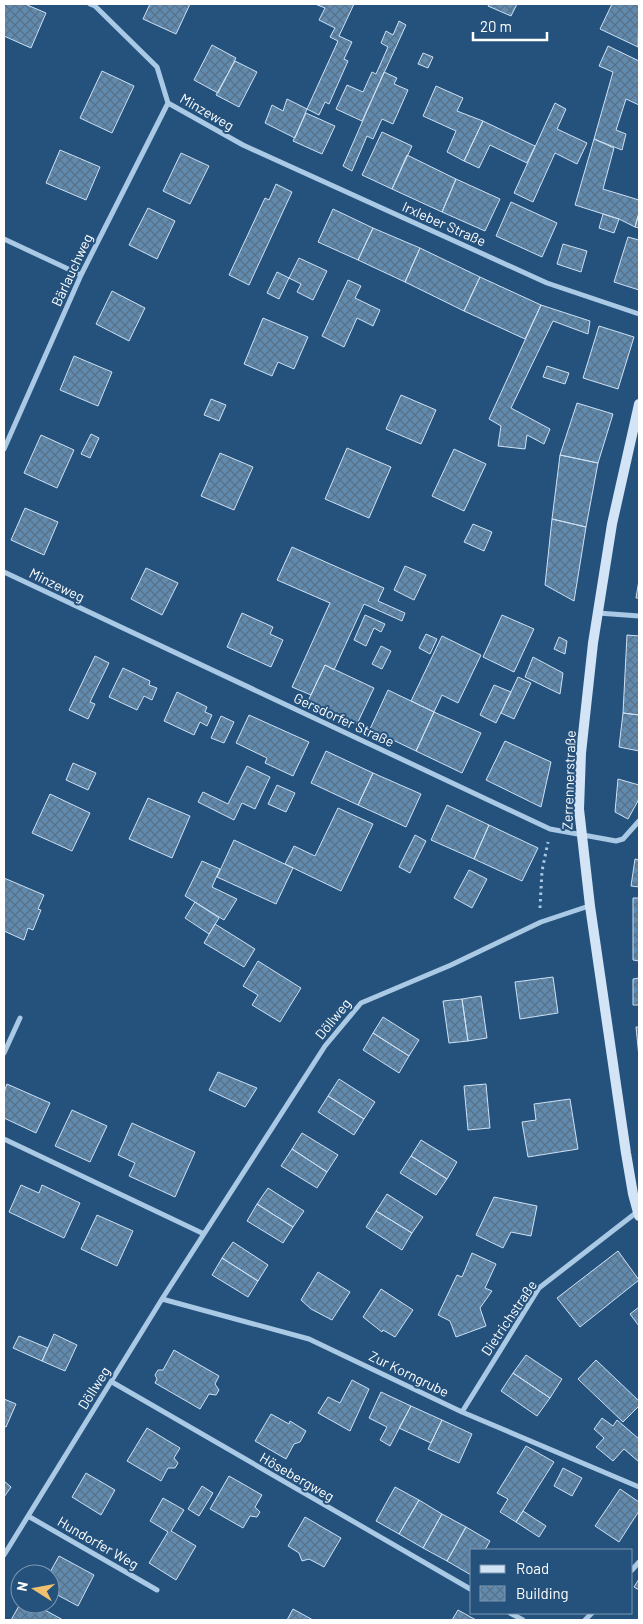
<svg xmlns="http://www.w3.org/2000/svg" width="643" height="1624" font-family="Barlow,sans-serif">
<defs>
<pattern id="building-cross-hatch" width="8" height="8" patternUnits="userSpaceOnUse" patternTransform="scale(1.25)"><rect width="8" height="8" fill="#618aaf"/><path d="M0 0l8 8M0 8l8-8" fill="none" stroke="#597187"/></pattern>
</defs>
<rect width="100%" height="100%" fill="#25527d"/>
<path fill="url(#building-cross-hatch)" stroke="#cce1f4" d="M4 4H25L46 13 31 48 4 36Z
M150 4H190L176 34 143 19Z
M315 4H354L339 36 352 42 344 59 348 61 329 104 325 102 319 115 307 109 338 41 330 37 335 28 319 20 325 8Z
M489 4H517L511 16 488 6Z
M612 4H639L638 47 600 29Z
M399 21 406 25 362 121 336 109 347 85 363 92 372 72 376 74 388 47 381 43 386 31 393 35Z
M212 45 236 58 218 93 194 80Z
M608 46 639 61V105L626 99 616 130 626 134 622 150 594 139 613 72 599 66Z
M423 53 433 57 428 68 418 64Z
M235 61 257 72 239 107 216 95Z
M102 71 134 86 112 133 80 118Z
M384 72 397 78 394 84 408 90 393 124 382 119 373 139 367 136 352 171 343 166Z
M436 86 463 98 457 111 483 121 464 161 447 152 456 131 423 116Z
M287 99 307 109 295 138 265 123 272 105 283 111Z
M555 103 566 109 557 129 587 143 577 164 555 153 533 202 514 193Z
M306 113 335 126 322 154 293 141Z
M483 121 535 146 527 163 490 145 479 168 464 161Z
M382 132 412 146 392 189 362 175Z
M594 139 614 148 603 189 639 200V213L635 227 619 219 575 205Z
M60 150 100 167 86 200 46 183Z
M181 153 209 166 190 204 163 191Z
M407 155 456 179 442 212 392 189Z
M456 179 500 199 485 231 442 212Z
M276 184 292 192 249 285 229 275 265 198 269 200Z
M511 202 557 223 542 257 496 236Z
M148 208 175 221 157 259 129 245Z
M333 209 373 228 358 260 318 242Z
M639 213V228L635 227Z
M603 214 619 219 614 233 599 228Z
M373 228 420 248 405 282 358 260Z
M628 237 639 240V290L614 282Z
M563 244 587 251 581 272 557 264Z
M420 248 480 277 464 311 405 282Z
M299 258 327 271 313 300 297 292 301 284 289 278Z
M277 272 289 278 279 299 267 293Z
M480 277 541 305 525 339 464 311Z
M348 280 361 286 355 298 380 310 373 326 357 318 344 347 322 336Z
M112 291 145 308 129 341 96 324Z
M541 305 590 321 588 334 553 321 511 408 550 429 544 444 527 435 525 449 498 446 501 426 489 419Z
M263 318 308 337 294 369 278 362 272 376 244 364Z
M599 326 634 337 618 389 583 378Z
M74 356 112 372 98 406 60 390Z
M547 366 569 373 565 384 543 377Z
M401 395 436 410 421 444 386 429Z
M211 399 226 405 219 421 204 415Z
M577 403 613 414 598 463 560 455Z
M91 434 99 438 90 458 81 454Z
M41 435 74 450 57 488 24 473Z
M347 448 391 467 369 518 325 499Z
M454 449 486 464 464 511 432 496Z
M220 453 253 467 234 510 201 496Z
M560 455 598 463 586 527 552 519Z
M25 508 58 522 44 555 11 540Z
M552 519 586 527 574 601 545 585Z
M473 524 492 532 484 551 464 542Z
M292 547 384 588 378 601 405 613 402 621 364 604 334 670 325 665 311 695 292 687 330 603 277 580Z
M405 566 426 575 414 600 394 590Z
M146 568 178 583 162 615 131 599Z
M639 580V598H636Z
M242 613 273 627 270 634 283 640 271 667 227 647Z
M365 615 385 624 381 632 374 628 366 646 354 640Z
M502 615 534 629 514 672 483 657Z
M426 634 437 639 430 654 419 648Z
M627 635 639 636V715L623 713Z
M442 636 481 655 458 703 442 695 434 712 411 701Z
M559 637 567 641 565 654 554 649Z
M381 646 391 651 382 669 372 664Z
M95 656 109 663 90 702 95 704 88 719 69 710Z
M533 657 563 673 560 694 525 677Z
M325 665 374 688 357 724 308 701Z
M123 668 150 681 149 685 157 688 152 700 144 696 137 710 109 697Z
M518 677 531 683 514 719 501 713Z
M494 685 511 692 496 723 480 715Z
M388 690 434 712 416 751 370 729Z
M177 692 207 707 205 712 212 715 207 726 200 722 194 735 164 721Z
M434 712 481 733 462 773 416 751Z
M623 713 639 715V751L619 747Z
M249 715 309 742 293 776 265 763 267 758 236 743Z
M221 716 234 722 224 743 211 738Z
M505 741 551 762 541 807 486 780Z
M326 751 373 773 358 805 311 783Z
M73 763 96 773 88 790 66 780Z
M247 766 270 777 255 809 242 803 234 820 198 802 203 792 228 804Z
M373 773 421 794 406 827 358 805Z
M618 779 639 785V799L628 819 615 812Z
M277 785 295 793 286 812 268 804Z
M50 794 90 813 72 851 32 833Z
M148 798 190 816 172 858 129 839Z
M447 805 489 825 474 859 431 840Z
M338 808 373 824 341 891 285 864 294 846 315 856Z
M489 825 538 848 522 881 474 859Z
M415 835 426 841 410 873 399 867Z
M234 840 293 868 276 904 217 877Z
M635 859 639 860V887L631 886Z
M202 861 220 869 212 887 237 899 224 920 185 896Z
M469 870 487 879 472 908 454 898Z
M4 878 44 895 38 909 41 910 33 930 28 928 24 940 4 931Z
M633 898H639V961L633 960Z
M195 902 219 918 209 934 185 918Z
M215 924 255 949 244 967 204 943Z
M258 961 301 988 280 1022 252 1005 258 995 243 986Z
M553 977 558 1013 520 1019 515 982Z
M639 978V1005H633V979Z
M481 996 487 1038 468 1041 462 999Z
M462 999 468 1041 449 1043 443 1001Z
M383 1017 419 1040 409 1056 373 1033Z
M636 1027H639V1057Z
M373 1033 409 1056 399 1073 363 1050Z
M218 1072 257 1088 245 1107 209 1090Z
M339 1079 375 1102 364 1119 328 1096Z
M7 1084 50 1103 36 1133 4 1118V1092Z
M486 1084 490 1128 468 1130 464 1086Z
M328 1096 364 1119 354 1135 318 1112Z
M570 1099 578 1149 528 1157 522 1122 536 1120 534 1104Z
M72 1110 107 1126 90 1162 55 1146Z
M132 1123 195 1152 175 1197 129 1176 135 1163 118 1155Z
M302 1133 338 1155 327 1172 292 1149Z
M421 1140 457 1162 447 1179 411 1156Z
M292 1149 327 1172 317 1188 281 1166Z
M411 1156 447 1179 436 1195 400 1173Z
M21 1185 39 1193 42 1185 80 1203 64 1238 9 1212Z
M268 1188 304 1211 293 1227 257 1204Z
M387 1194 423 1217 412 1233 376 1211Z
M494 1197 537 1206 531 1236 511 1232 503 1248 476 1235Z
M257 1204 293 1227 283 1243 247 1221Z
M376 1211 412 1233 402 1250 366 1227Z
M97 1215 133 1231 117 1266 81 1249Z
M233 1242 268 1265 258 1281 222 1258Z
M618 1251 639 1280 580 1327 557 1298Z
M472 1253 496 1264 485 1288 492 1291 480 1308 486 1326 456 1337 450 1321 438 1315 457 1275 462 1277Z
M222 1258 258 1281 248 1297 212 1275Z
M318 1272 350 1292 332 1320 311 1309 301 1300Z
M381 1289 413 1310 395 1337 383 1330 382 1332 363 1317Z
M639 1307V1326L630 1314Z
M54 1334 77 1345 65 1371 42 1361Z
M19 1336 48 1348 42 1361 13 1348Z
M174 1350 219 1376 215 1384 219 1390 216 1395 209 1394 200 1409 155 1383 157 1379 155 1375 158 1370H163Z
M526 1355 562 1379 550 1398 513 1373Z
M596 1360 639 1401V1406L623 1422 578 1379Z
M513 1373 550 1398 537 1416 501 1391Z
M352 1380 369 1389 350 1431 318 1413 328 1397 340 1403Z
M381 1392 411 1406 390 1446 380 1440 387 1427 369 1418Z
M4 1399 16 1404 6 1427 4 1426Z
M411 1406 442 1420 431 1443 399 1428Z
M271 1414 289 1424 290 1421 306 1431 300 1442 294 1444 286 1459 255 1441Z
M602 1418 613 1426 617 1420 639 1439V1462L624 1449 613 1461 596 1447 604 1438 594 1429Z
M442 1420 472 1434 459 1463 428 1449Z
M147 1428 180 1448 174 1458 178 1463 175 1468H168L161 1481 127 1461Z
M526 1446 554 1462 516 1522 500 1512 508 1499 497 1493Z
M563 1468 582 1478 572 1496 554 1486Z
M86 1473 115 1490 101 1515 72 1497Z
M229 1476 262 1495 255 1507 260 1512 257 1517 250 1516 243 1528 210 1509Z
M4 1481 11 1487 4 1497Z
M202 1486 213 1493 199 1516 188 1509Z
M395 1487 419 1500 399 1534 376 1521Z
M620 1489 639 1502V1511L619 1542 595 1526Z
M163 1498 184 1510 171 1531 196 1546 176 1580 149 1563 168 1532 150 1521Z
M419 1500 442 1514 423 1548 399 1534Z
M523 1511 546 1526 539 1537 516 1522Z
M442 1514 466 1527 447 1561 423 1548Z
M305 1517 341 1538 324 1567 309 1559 302 1561 299 1553 288 1546Z
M466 1527 490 1541 485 1550H472L471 1575 447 1561Z
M59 1556 94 1575 78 1606 50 1591 49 1574Z
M639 1579V1590L634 1587Z
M20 1604H34L63 1620H11Z
M293 1609 313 1620H287Z
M458 1610 476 1620H452Z"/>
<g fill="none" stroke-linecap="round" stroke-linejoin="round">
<path stroke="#a9c9e5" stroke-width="3" stroke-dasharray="2.5 4" stroke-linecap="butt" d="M540 908 542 871 548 842"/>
<path stroke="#a9c9e5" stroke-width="5" d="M90 4 95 6 157 67 168 103 243 145 547 283 639 314
M4 239 81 275
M4 449 81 275 168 103
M4 572 550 829 616 841 623 839 639 821
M598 613 639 616
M4 1053 20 1018
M4 1139 204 1234
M162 1299 309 1339 462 1412 639 1487
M112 1382 472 1590
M462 1412 539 1288 637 1212
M28 1516 157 1590
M4 1555 162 1299 325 1046 361 1003 451 965 541 922 589 906
M632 1570 639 1562
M510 1613 523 1620
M585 1620 592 1613"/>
<path stroke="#d2e4f5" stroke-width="10" d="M639 404 612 524 593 643 581 753 579 809 590 906 626 1153 633 1194 639 1216"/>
</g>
<g text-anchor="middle" stroke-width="4" stroke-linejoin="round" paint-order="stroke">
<g font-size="14" fill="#fff" stroke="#25527d">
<text transform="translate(207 112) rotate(30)" y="5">Minzeweg</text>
<text transform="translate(444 224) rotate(24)" y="5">Irxleber Straße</text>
<text transform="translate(72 270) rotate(-65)" y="5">Bärlauchweg</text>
<text transform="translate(57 585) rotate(26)" y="5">Minzeweg</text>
<text transform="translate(344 720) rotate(25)" y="5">Gersdorfer Straße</text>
<text transform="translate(569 780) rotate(-88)" y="5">Zerrennerstraße</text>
<text transform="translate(333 1019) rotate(-51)" y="5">Döllweg</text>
<text transform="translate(509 1318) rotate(-56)" y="5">Dietrichstraße</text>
<text transform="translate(409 1374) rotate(26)" y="5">Zur Korngrube</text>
<text transform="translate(94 1388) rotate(-58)" y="5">Döllweg</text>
<text transform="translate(297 1477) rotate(30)" y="5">Hösebergweg</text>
<text transform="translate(98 1543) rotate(30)" y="5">Hundorfer Weg</text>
</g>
</g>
<rect width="643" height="1624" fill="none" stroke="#ffffff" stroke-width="10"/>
<rect x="470" y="1549" width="162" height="65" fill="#25527d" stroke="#7c97b1"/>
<rect x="480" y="1565" width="25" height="8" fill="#d2e4f5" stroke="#7c97b1"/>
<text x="516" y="1574" font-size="15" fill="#ffffff">Road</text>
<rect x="480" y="1586" width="25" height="15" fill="url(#building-cross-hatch)" stroke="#7c97b1"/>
<text x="516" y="1599" font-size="15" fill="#ffffff">Building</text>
<g transform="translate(35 1589) rotate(281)"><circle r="24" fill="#25527d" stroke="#7c97b1"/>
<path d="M0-4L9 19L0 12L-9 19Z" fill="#efc06d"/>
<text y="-8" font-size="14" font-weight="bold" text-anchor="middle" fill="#ffffff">N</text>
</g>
<path d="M473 32v8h74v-8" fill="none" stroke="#ffffff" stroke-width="2.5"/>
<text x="480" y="32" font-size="15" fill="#ffffff" stroke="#25527d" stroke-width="4" paint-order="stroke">20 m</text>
</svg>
